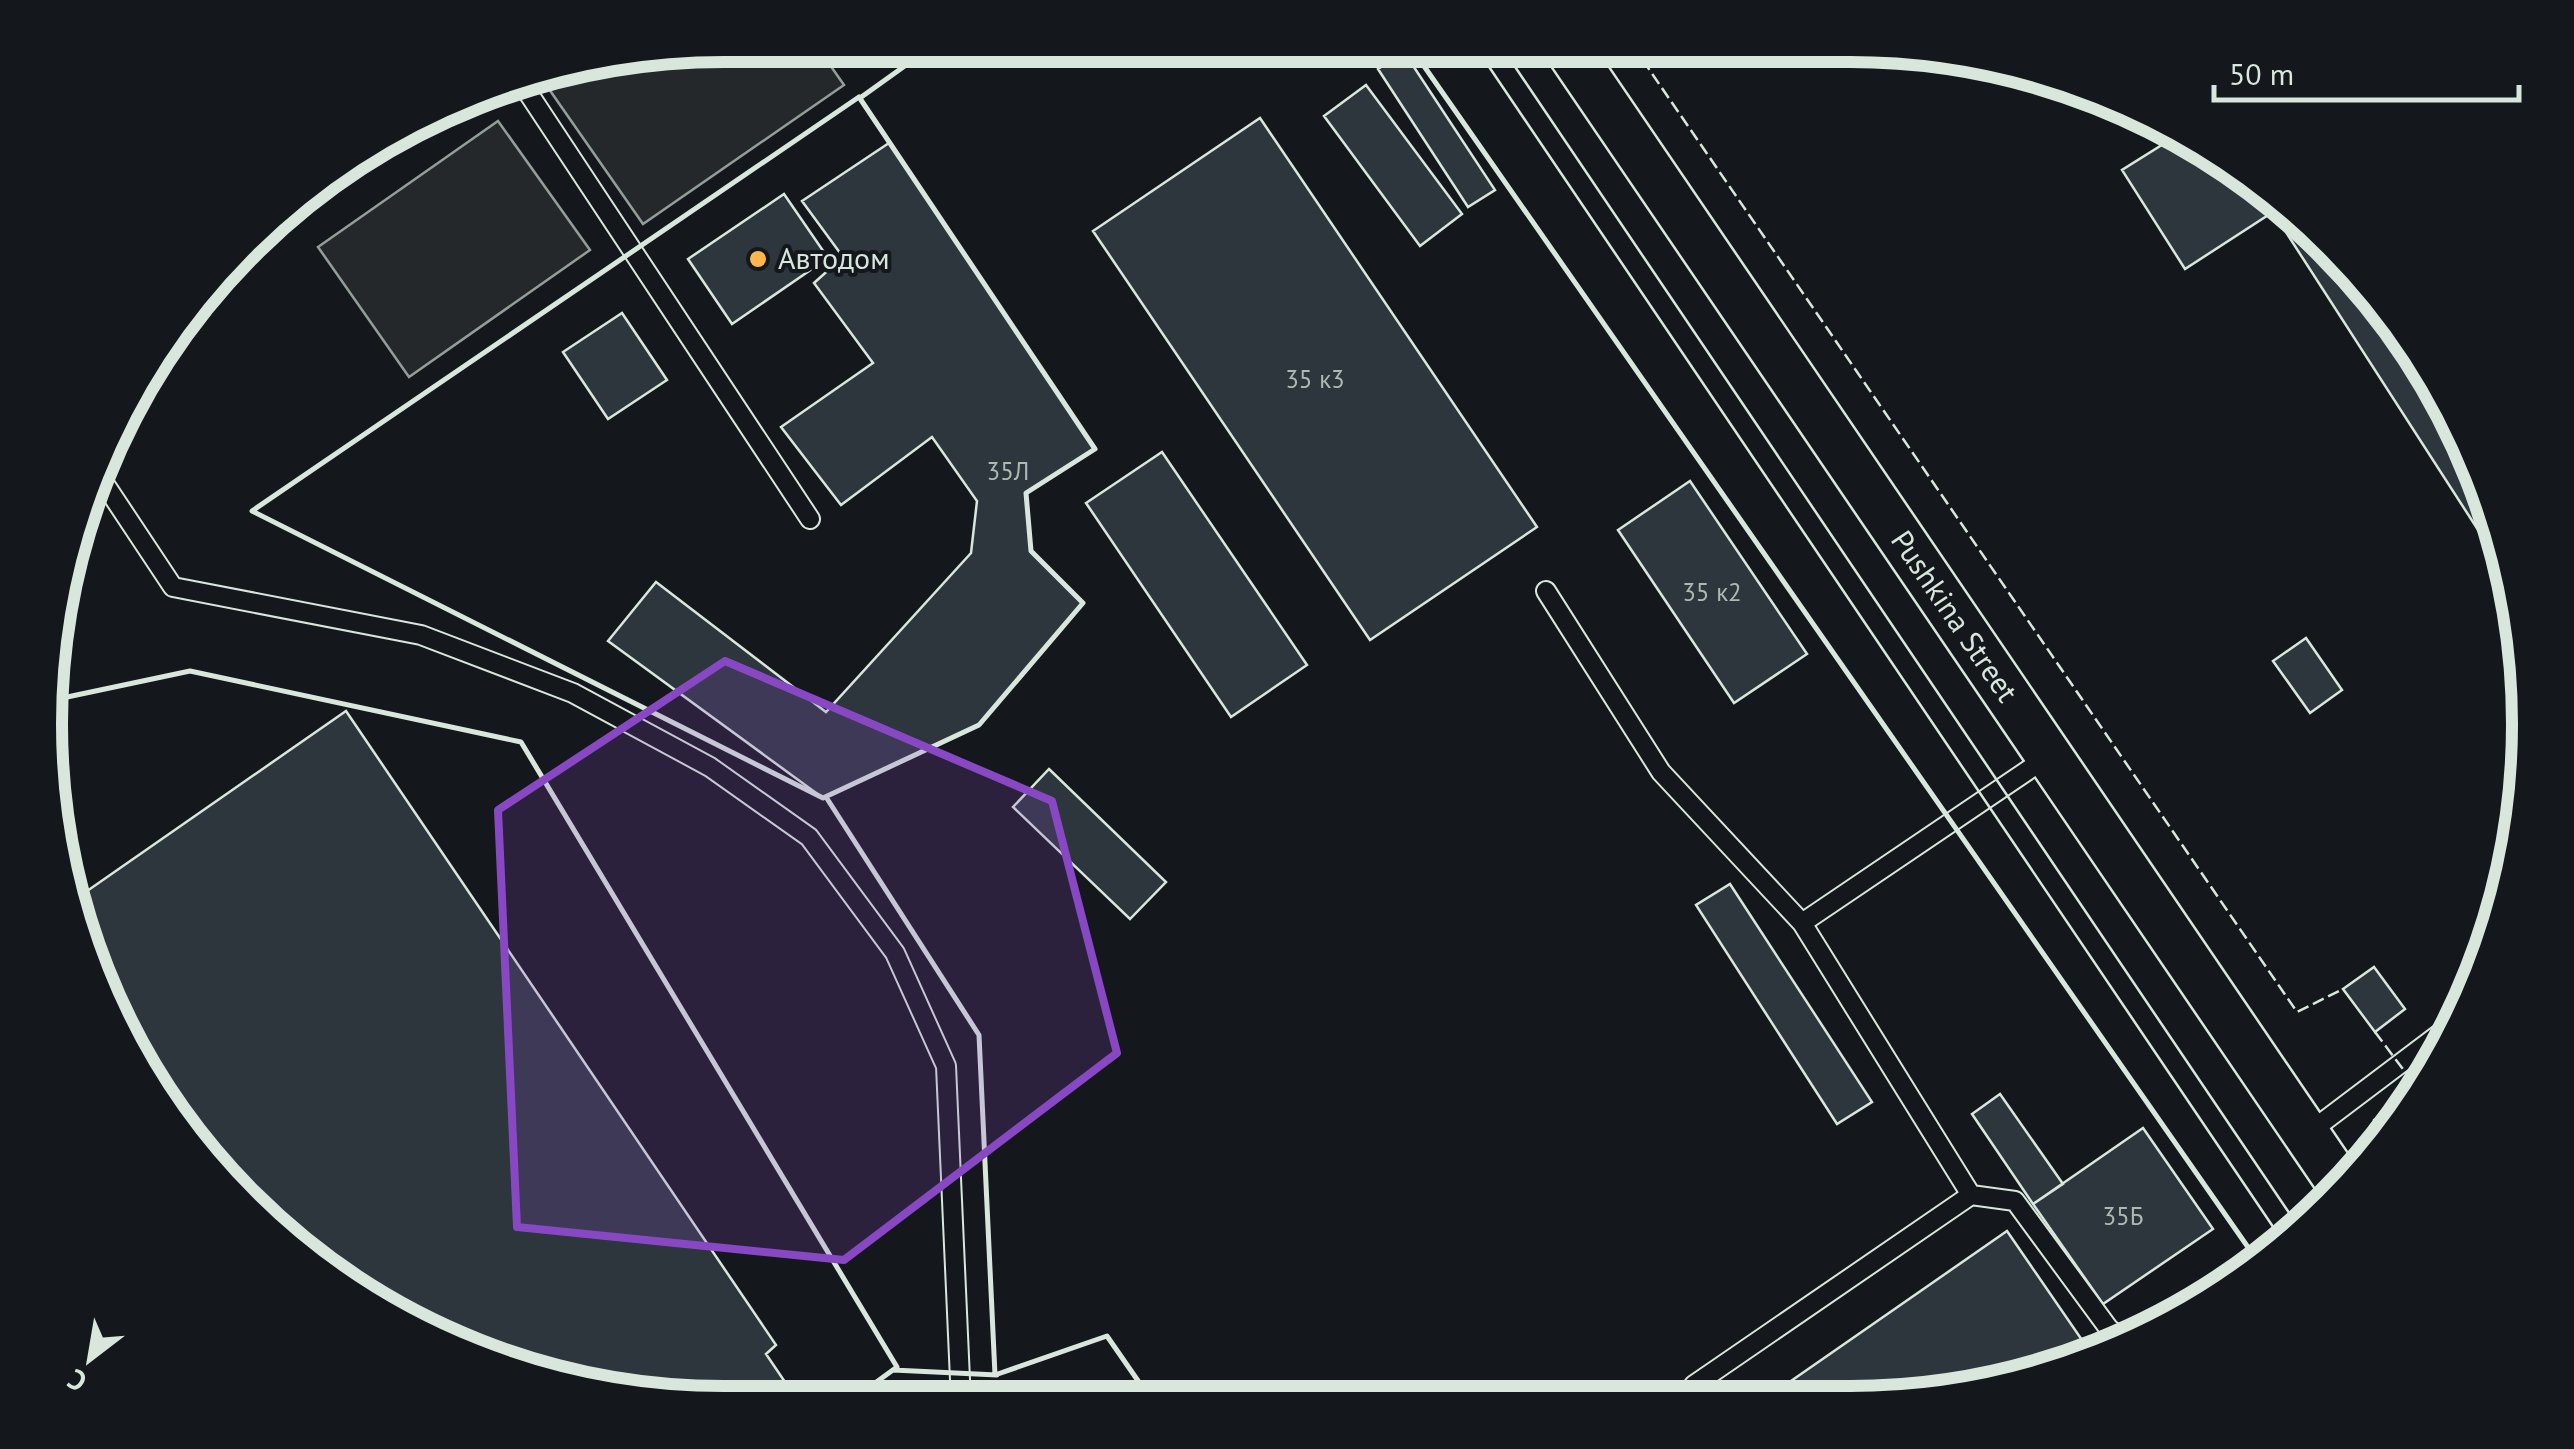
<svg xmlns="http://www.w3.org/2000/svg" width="2574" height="1449" font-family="'PT Sans',sans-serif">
<rect width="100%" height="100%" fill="#14181c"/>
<path fill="#24282b" stroke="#939e99" stroke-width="2.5" d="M724 45H816L844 85 643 224 542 79 550 74Z
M498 121 590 250 409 377 318 247Z"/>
<path fill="#2c363c" stroke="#d8e6dc" stroke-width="2.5" d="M1404 52 1495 190 1468 207 1378 69Z
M1366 85 1462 214 1420 246 1324 116Z
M1260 118 1537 527 1370 640 1093 231Z
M2181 133 2298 214 2389 311 2459 424 2506 549 2511 581 2273 212 2185 269 2122 170Z
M889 143 1095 449 1026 493 1031 551 1083 603 979 725 823 798 608 641 656 582 826 712 971 553 977 501 932 437 841 505 781 427 873 363 814 283 843 257 802 201Z
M784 194 828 258 732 324 688 259Z
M622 313 667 380 608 419 563 352Z
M1162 452 1307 665 1231 717 1086 503Z
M1690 481 1807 654 1734 703 1618 530Z
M2306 638 2342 690 2310 713 2273 661Z
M346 711 776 1345 766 1354 787 1385 761 1402 681 1403 548 1381 384 1313 213 1172 97 984 77 898Z
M1049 769 1166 882 1130 919 1013 807Z
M1730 884 1872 1102 1837 1124 1696 905Z
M2374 967 2405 1009 2375 1032 2343 989Z
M2000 1094 2063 1184 2033 1204 1972 1114Z
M2143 1128 2213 1229 2103 1304 2033 1204Z
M2007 1231 2093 1356 2068 1368 1938 1398 1765 1399Z"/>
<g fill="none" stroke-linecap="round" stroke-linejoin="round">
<defs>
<path id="service" d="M519 79 810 519
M100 477 173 587 421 635 573 693 710 767 809 837 895 953 946 1066 961 1402
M1546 591 1661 772 1802 923 1971 1195 1694 1385
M1802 923 2049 756
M2307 1134 2458 1020
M1971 1195 2015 1201 2109 1329 2125 1340"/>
<g id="tertiary">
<path id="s1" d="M1566 46 2343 1188"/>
</g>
</defs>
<use href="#service" stroke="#d8e6dc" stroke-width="22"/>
<use href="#tertiary" stroke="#d8e6dc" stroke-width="50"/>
<use href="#service" stroke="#14181c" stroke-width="18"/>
<use href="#tertiary" stroke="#14181c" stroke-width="45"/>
<path stroke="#d8e6dc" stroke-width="2.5" d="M1475 46 2284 1243
M1501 46 2300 1229"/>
<path stroke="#d8e6dc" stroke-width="2.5" stroke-dasharray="12 5" stroke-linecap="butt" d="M1633 46 2297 1012 2343 989
M2375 1032 2415 1085 2374 1120 2384 1135"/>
<path stroke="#d8e6dc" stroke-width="5" d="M1410 46 2259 1263
M859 97 1095 449 1026 493 1031 551 1083 603 979 725 823 798 252 511Z
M860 98 934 45
M53 700 190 671 521 742 897 1367 849 1402
M826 797 979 1035 995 1375 1107 1336 1152 1401
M893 1370 997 1375"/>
</g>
<path fill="#8948c3" fill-opacity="0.2" stroke="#8948c3" stroke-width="8" stroke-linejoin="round" d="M725 661 1052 801 1117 1053 844 1260 517 1227 498 810Z"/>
<circle fill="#ffb74d" stroke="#14181c" stroke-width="4" cx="758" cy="259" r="10"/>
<g text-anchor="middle" stroke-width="8" stroke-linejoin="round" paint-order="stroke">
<g font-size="25" fill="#adbab4">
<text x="1315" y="388">35 к3</text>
<text x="1008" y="480">35Л</text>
<text x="1712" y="601">35 к2</text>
<text x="2123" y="1225">35Б</text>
</g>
<g font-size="30" fill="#d8e6dc" stroke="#14181c" text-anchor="start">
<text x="778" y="269">Автодом</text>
</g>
<g font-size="30" fill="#d8e6dc" stroke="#14181c">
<text dy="10" stroke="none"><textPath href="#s1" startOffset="690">Pushkina Street</textPath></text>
</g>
</g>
<path d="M0 0H2574V1449H0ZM724 62H1850A662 662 0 0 1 2512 724V724A662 662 0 0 1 1850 1386H724A662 662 0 0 1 62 724V724A662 662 0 0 1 724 62Z" fill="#14181c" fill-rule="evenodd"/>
<path fill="none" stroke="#d8e6dc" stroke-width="12" d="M724 62H1850A662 662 0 0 1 2512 724V724A662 662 0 0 1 1850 1386H724A662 662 0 0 1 62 724V724A662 662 0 0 1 724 62Z"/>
<g transform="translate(90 1359) rotate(211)" stroke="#14181c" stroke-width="8" paint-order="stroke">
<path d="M0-8L18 38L0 25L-18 38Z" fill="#d8e6dc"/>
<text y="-15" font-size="28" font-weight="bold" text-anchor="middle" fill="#d8e6dc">С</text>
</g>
<path d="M2214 85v15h305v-15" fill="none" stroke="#d8e6dc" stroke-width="5"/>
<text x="2229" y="85" font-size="30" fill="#d8e6dc" stroke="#14181c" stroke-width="8" paint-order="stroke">50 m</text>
</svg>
